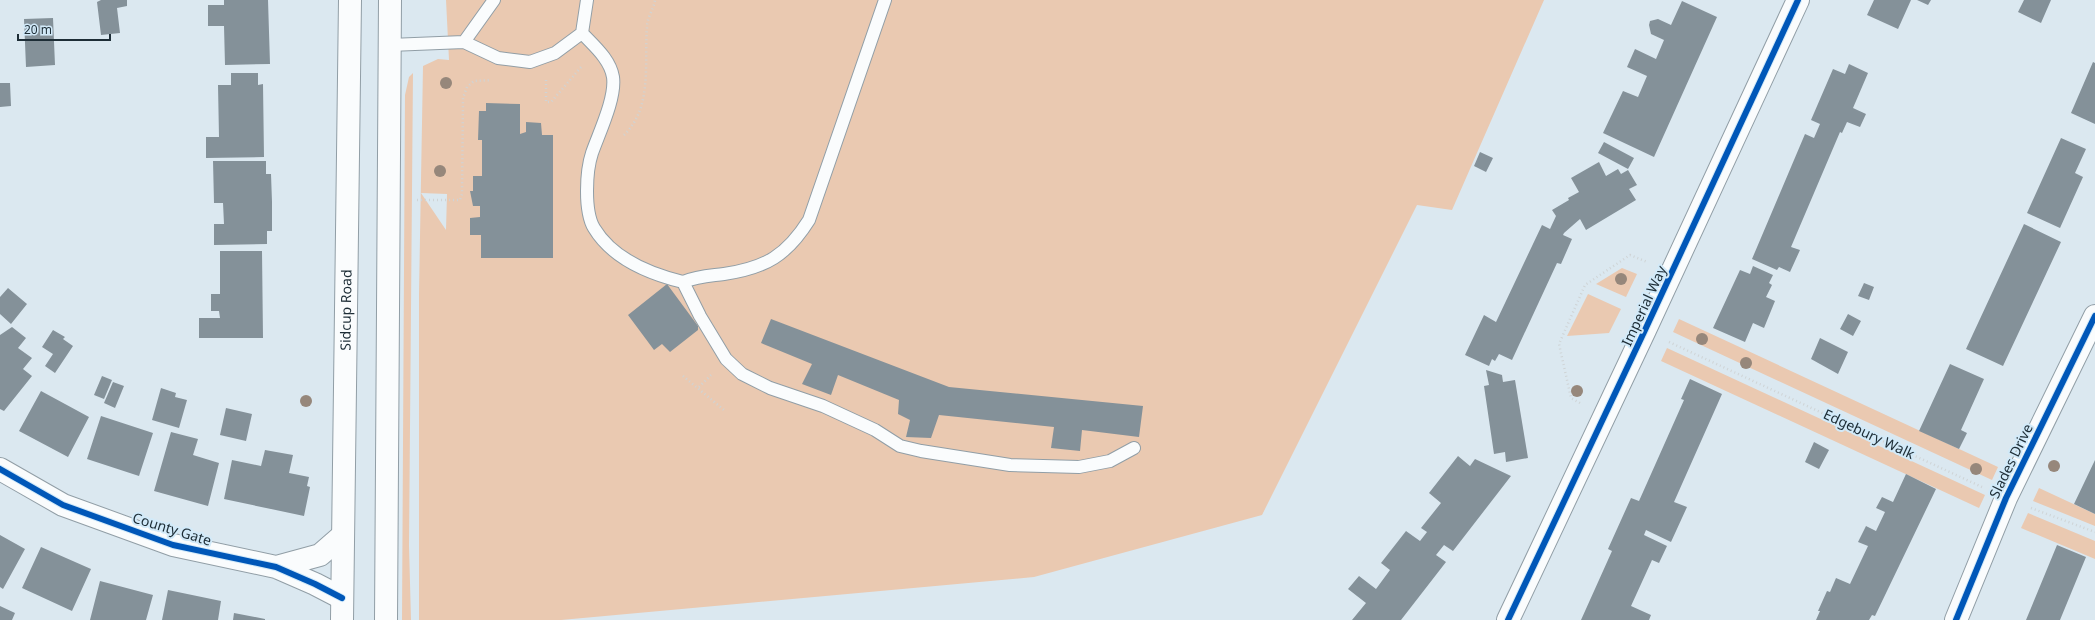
<svg xmlns="http://www.w3.org/2000/svg" width="2095" height="620" font-family="'Noto Sans',sans-serif">
<rect width="100%" height="100%" fill="#dbe8f0"/>
<path fill="#eac9b1" fill-rule="evenodd" d="M446 0H1544L1452 210 1417 205 1262 515 1034 577 561 620H419V294L423 66 438 59 449 60ZM421 193 447 194 446 230Z
M413 73 409 546 411 620H402L405 95 409 77Z
M1622 268 1637 274 1626 297 1596 284Z
M1588 294 1621 309 1609 333 1567 336Z
M1679 319 1998 467 1992 480 1673 332Z
M1667 348 1985 495 1979 508 1661 361Z
M2039 488 2095 514V526L2033 501Z
M2028 513 2095 541V559L2021 528Z"/>
<path fill="#849199" d="M101 0H127V6L117 8 120 33 101 35 97 2Z
M224 0H268L270 64 225 65 224 26H208V5H224Z
M1874 0H1911L1898 29 1867 15Z
M1917 0H1931L1928 5Z
M2024 0H2051L2041 23 2018 12Z
M1682 1 1717 17 1654 157 1603 133 1623 91 1638 97 1647 76 1627 67 1635 49 1656 59 1664 40 1651 34 1649 25 1650 21 1658 19 1671 25Z
M53 18 55 65 26 67 24 19Z
M2093 62 2095 63V124L2071 113Z
M1849 64 1868 73 1853 108 1866 114 1860 127 1847 122 1842 133 1840 132 1791 247 1800 250 1790 272 1779 267 1777 270 1752 259 1805 134 1814 138 1820 124 1811 120 1833 69 1845 74Z
M231 73H258V85L263 84 264 157 206 158V137H219L218 85H231Z
M0 83H10L11 106 0 107Z
M486 103 520 104V134L526 132V122L541 123 542 135H553V258H481V235H470V218L480 217V206H473L470 191H473V176H482V140H478L479 111H486Z
M2061 138 2086 149 2075 173 2083 177 2060 228 2027 213Z
M1604 142 1634 158 1628 169 1598 153Z
M1480 152 1493 158 1486 172 1474 166Z
M213 161H266V174H271L272 202V231H267V244L214 245V224H224L223 203H214Z
M1599 162 1606 176 1618 169 1621 174 1628 170 1637 185 1629 189 1636 200 1586 230 1580 219 1564 233 1563 235 1572 239 1561 264 1557 263 1512 360 1499 354 1495 361 1492 359 1489 366 1465 355 1484 315 1496 322 1542 225 1550 229 1556 216 1552 210 1569 200 1568 198 1579 192 1571 178Z
M2024 224 2061 242 2003 366 1966 349Z
M220 251H262L263 338H199V318H220L219 311H211V294H220Z
M1753 266 1773 275 1769 283 1772 285 1766 297 1775 301 1764 328 1753 323 1745 342 1713 328 1740 270 1750 274Z
M1864 283 1874 287 1869 300 1858 296Z
M667 284 698 326V330L670 352 662 344 654 350 628 315Z
M8 288 27 304 11 324 0 314V297Z
M1848 314 1861 321 1853 336 1840 329Z
M771 319 949 387 1143 406 1139 437 1082 430 1080 451 1051 448 1054 427 939 415 931 438 906 437 910 420 898 414 899 400 838 375 831 395 802 384 812 364 761 343Z
M12 327 26 338 18 348 32 358 23 369 32 376 4 411 0 409V335Z
M53 330 65 337 63 339 73 346 55 373 45 366 53 354 42 347Z
M1820 338 1848 352 1838 374 1811 359Z
M1950 364 1984 379 1961 430 1967 433 1959 449 1919 431Z
M1486 370 1502 375 1503 382 1515 380 1528 458 1506 462 1505 452 1494 454 1484 386 1489 385Z
M102 376 112 380 104 399 94 395Z
M1690 379 1722 394 1674 502 1687 507 1671 542 1646 530 1644 535 1667 546 1659 563 1652 560 1631 606 1651 615 1649 620H1581L1612 551 1608 549 1631 498 1639 501 1684 400 1681 399Z
M113 382 124 386 115 408 104 403Z
M161 388 176 393 175 397 187 400 179 428 152 420Z
M41 391 89 417 68 457 19 431Z
M226 408 252 414 246 441 220 435Z
M101 416 153 433 139 476 87 459Z
M171 432 198 439 193 455 219 463 208 506 154 491Z
M1814 442 1829 450 1819 469 1805 462Z
M265 450 293 455 289 473 309 477 307 486 310 487 304 516 224 499 232 460 261 466Z
M1458 456 1470 466 1475 459 1511 476 1453 551 1444 545 1436 555 1446 562 1401 620H1352L1366 603 1348 589 1359 576 1376 589 1390 570 1381 563 1406 531 1420 541 1427 532 1421 528 1441 503 1429 493Z
M2095 460V514L2074 504Z
M1906 474 1936 489 1875 616 1872 615 1869 620H1816L1820 611H1818L1827 591 1830 592 1836 578 1850 584 1868 546 1858 542 1866 526 1876 531 1885 512 1876 508 1882 497 1893 502Z
M0 535 25 549 3 589 0 587Z
M2057 545 2086 557 2060 620H2026Z
M41 547 91 569 72 611 22 588Z
M100 581 153 595 146 620H90Z
M168 590 221 601 218 620H162Z
M0 606 15 613 12 620H0Z
M234 613 265 619V620H233Z"/>
<g fill="none" stroke-linecap="round" stroke-linejoin="round">
<defs>
<path id="lane" d="M582 33C594 46 610 59 613 77 616 98 599 133 592 153 586 171 584 211 594 228 612 258 650 274 683 282L700 316 726 359 742 374 770 388 823 406 875 430 900 446 921 451 1010 465 1079 467 1110 461 1134 448
M464 42 494 0
M390 45 464 42 498 58 530 62 555 53 582 33 587 0
M683 282C698 276 708 276 724 274 766 268 787 255 809 220L885 0"/>
<path id="street" d="M0 469 63 505 173 545 276 567 315 584 342 598
M276 567 320 555 343 535
M1508 620 1645 330 1798 0
M1956 620 2006 498 2095 316"/>
<g id="highway">
<path id="s1" d="M342 620 350 0"/>
<path d="M386 620 390 0"/>
</g>
</defs>
<use href="#lane" stroke="#919ea6" stroke-width="14"/>
<use href="#street" stroke="#919ea6" stroke-width="24"/>
<use href="#highway" stroke="#919ea6" stroke-width="24"/>
<path stroke="#cfd4d6" stroke-width="2.5" stroke-dasharray="1 3" stroke-linecap="butt" d="M546 80V102H551L582 66
M624 135C653 107 644 63 647 27 647 17 654 9 655 0
M417 200H460L462 194 463 98 467 87 474 81 491 80
M1669 342 1982 487
M683 376 724 410
M699 387 711 375
M1580 403 1571 398 1559 344 1585 285 1630 255 1647 262
M2031 508 2095 532"/>
<use href="#lane" stroke="#fafcfd" stroke-width="12"/>
<use href="#street" stroke="#fafcfd" stroke-width="22"/>
<use href="#highway" stroke="#fafcfd" stroke-width="22"/>
<defs>
<path id="cycleway" d="M0 469 63 505 173 545 276 567 315 584 342 598
M1508 620 1645 330 1798 0
M1956 620 2006 498 2095 316"/>
</defs>
<use href="#cycleway" stroke="#d2eaf9" stroke-width="8"/>
<use href="#cycleway" stroke="#0057b8" stroke-width="6"/>
</g>
<g fill="#96877b">
<circle cx="446" cy="83" r="6"/>
<circle cx="440" cy="171" r="6"/>
<circle cx="1621" cy="279" r="6"/>
<circle cx="1702" cy="339" r="6"/>
<circle cx="1746" cy="363" r="6"/>
<circle cx="1577" cy="391" r="6"/>
<circle cx="306" cy="401" r="6"/>
<circle cx="2054" cy="466" r="6"/>
<circle cx="1976" cy="469" r="6"/>
</g>
<g text-anchor="middle" stroke-width="4" stroke-linejoin="round" paint-order="stroke">
<g font-size="14" fill="#1d2d36" stroke="#d2eaf9">
<text transform="translate(1644 306) rotate(-65)" y="5">Imperial Way</text>
<text dy="5" stroke="none"><textPath href="#s1" startOffset="310">Sidcup Road</textPath></text>
<text transform="translate(1869 434) rotate(25)" y="5">Edgebury Walk</text>
<text transform="translate(2011 461) rotate(-64)" y="5">Slades Drive</text>
<text transform="translate(172 529) rotate(17)" y="5">County Gate</text>
</g>
</g>
<path d="M18 34v6h92v-6" fill="none" stroke="#1d2d36" stroke-width="2"/>
<text x="24" y="34" font-size="12" fill="#1d2d36" stroke="#d2eaf9" stroke-width="3" paint-order="stroke">20 m</text>
</svg>
